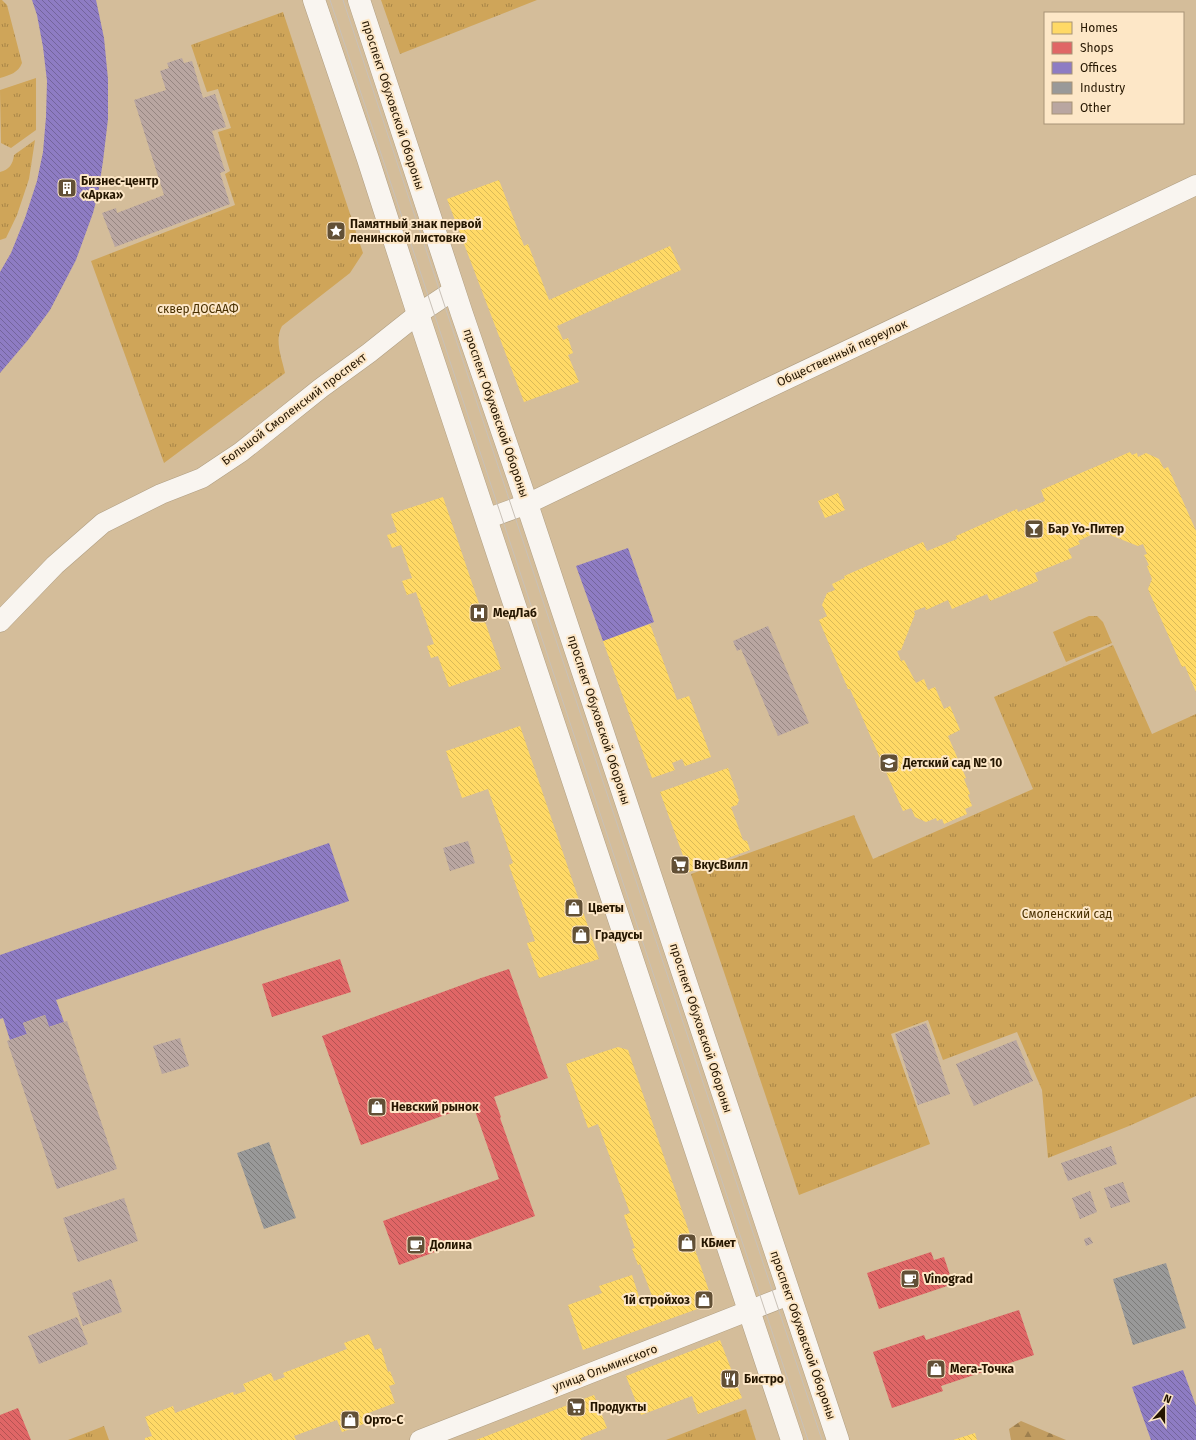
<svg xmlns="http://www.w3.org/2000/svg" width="1196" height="1440" font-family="'Fira Sans',sans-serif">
<defs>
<pattern id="grass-tufts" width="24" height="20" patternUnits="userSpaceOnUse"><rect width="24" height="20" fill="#cfa559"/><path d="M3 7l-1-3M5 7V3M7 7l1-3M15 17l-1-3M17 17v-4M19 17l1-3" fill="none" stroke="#a88547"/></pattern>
<pattern id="forest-firs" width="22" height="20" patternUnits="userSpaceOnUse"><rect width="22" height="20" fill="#c29d61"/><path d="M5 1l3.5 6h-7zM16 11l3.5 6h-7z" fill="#9d7f4e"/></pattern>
<pattern id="homes-back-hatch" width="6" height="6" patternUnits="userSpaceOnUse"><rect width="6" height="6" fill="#ffd966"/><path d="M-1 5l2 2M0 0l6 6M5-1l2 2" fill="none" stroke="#daba57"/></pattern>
<pattern id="shops-back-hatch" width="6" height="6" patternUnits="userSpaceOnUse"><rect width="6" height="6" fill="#e06666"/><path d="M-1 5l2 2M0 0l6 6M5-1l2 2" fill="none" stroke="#b55352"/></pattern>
<pattern id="offices-back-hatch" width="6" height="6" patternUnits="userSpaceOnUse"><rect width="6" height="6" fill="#8e7cc3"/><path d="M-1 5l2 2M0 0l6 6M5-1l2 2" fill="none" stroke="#74659c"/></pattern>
<pattern id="industry-back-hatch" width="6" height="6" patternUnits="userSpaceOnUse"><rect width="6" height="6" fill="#999"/><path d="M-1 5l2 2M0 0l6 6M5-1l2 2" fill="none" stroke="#7d7c7a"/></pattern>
<pattern id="building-back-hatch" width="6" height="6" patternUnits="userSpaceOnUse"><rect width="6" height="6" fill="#b9a6a1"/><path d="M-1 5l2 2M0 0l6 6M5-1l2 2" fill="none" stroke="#968681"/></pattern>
</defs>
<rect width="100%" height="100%" fill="#d4bd9a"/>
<path fill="url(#grass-tufts)" d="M0 0H2L7 5 22 63C18 73 10 75 0 78Z
M381 0H537L400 54Z
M283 12 363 253 350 273 282 326C274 341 282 358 285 373L164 463 91 261 235 205 225 174 230 171 218 132 231 128 218 89 207 92 191 45Z
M36 78V130L11 148 1 143 0 90Z
M35 140 29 179 17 215 6 238 0 240V172C9 170 13 164 14 155Z
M1089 616H1097L1103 622 1112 643 1066 662 1053 632Z
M1113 645 1152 734 1196 714V1096L1129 1126 1048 1158 1042 1090 1017 1032 943 1060 928 1020 891 1034 930 1144 799 1195 691 874 854 815 873 859 1033 789 994 697Z
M746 1409 756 1440H666Z
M104 1426 109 1440H68Z"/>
<path fill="url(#forest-firs)" d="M1021 1421 1066 1440H1011L1009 1429Z"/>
<path fill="url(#homes-back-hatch)" d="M499 180 524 246 528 244 549 300 670 246 681 270 557 326 563 340 568 338 573 353 568 355 579 382 524 402 447 199Z
M1130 452 1132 455 1137 453 1138 457 1146 453 1159 459 1164 469 1168 467 1196 531V692L1185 666 1182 667 1148 589 1152 579 1147 566 1149 565 1144 555 1147 554 1143 544 1138 546 1100 531 1099 528 1089 533 1091 535 1078 541 1080 544 1068 549 1072 558 1035 573 1038 581 990 601 987 594 952 609 948 600 926 610 925 607 914 611 915 614 901 650 897 651 901 661 904 660 916 683 924 679 928 690 935 687 944 709 950 706 960 730 948 736 966 778 964 779 970 794 968 795 972 806 965 809 967 814 944 824 942 819 937 821 936 818 926 822 915 817 911 808 903 811 850 689H848L819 620 827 616 822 605 827 593 835 590 832 584 845 578 844 576 923 542 927 551 957 539 956 536 1017 509 1018 512 1045 501 1041 490Z
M838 493 845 510 825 518 818 501Z
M443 497 501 669 449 687 438 656 431 658 427 646 434 644 416 592 407 595 402 581 412 578 401 545 392 548 387 535 397 532 391 514Z
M650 624 677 700 689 696 711 757 685 766 682 759 672 763 675 770 652 778 603 641Z
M520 726 599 959 539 978 527 943 535 941 509 865 513 863 488 789 462 798 446 751Z
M728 768 739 800 737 805 731 807 743 840 747 841 750 850 689 872 660 792Z
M618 1047 628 1050 710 1294 703 1307 583 1350 568 1305 602 1293 599 1286 632 1275 640 1300 652 1296 640 1264 638 1265 632 1249 635 1248 624 1215 630 1213 598 1124 588 1128 566 1064Z
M369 1334 375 1350 381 1348 388 1372 390 1371 395 1384 389 1386 395 1403 363 1415 366 1423 342 1432 337 1420 294 1436 296 1440H145V1438L152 1436 145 1417 173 1406 175 1413 233 1392 234 1395 246 1391 243 1384 271 1373 274 1381 285 1377 283 1373 347 1349 344 1343Z
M720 1340 742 1398 698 1414 692 1396 641 1415 626 1376Z
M594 1395 607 1428 581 1438 582 1440H476Z
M975 1433 977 1440H953Z"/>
<path fill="url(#shops-back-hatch)" d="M340 959 351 992 272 1017 262 984Z
M509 969 548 1078 494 1097 501 1117 500 1118 535 1216 399 1265 383 1221 499 1179 473 1105 361 1145 322 1036 481 978Z
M931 1252 934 1260 944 1257 953 1284 879 1309 867 1273Z
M1019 1310 1034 1355 941 1386 943 1391 892 1408 873 1352 924 1335 926 1340Z
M18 1408 31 1440H0V1415Z"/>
<path fill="url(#offices-back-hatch)" d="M32 0H96L104 38 108 79V119L103 161 98 194 93 213 76 260 50 310 28 340 0 373V272L11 253 25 218 37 181 43 152 46 117 47 81 43 47 37 15Z
M628 548 654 622 603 641 576 566Z
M329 843 349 901 56 1000 64 1022 49 1027 45 1015 23 1023 27 1034 10 1040 3 1018 0 1019V955Z
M1183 1370 1196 1406V1440H1151L1132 1387Z"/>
<path fill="url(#industry-back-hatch)" d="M269 1142 296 1218 264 1229 237 1153Z
M1166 1263 1186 1328 1133 1345 1113 1279Z"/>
<path fill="url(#building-back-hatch)" d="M182 58 184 63 192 61 203 98 215 94 226 127 212 131 225 171 220 173 230 204 115 247 102 213 116 208 117 213 164 195 134 100 166 90 160 71 169 68 167 63Z
M768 626 809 723 778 736 741 649 737 651 733 641Z
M468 841 475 863 450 871 443 848Z
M45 1015 49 1027 67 1021 117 1169 57 1189 7 1041 27 1034 23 1023Z
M926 1023 950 1094 918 1105 895 1034Z
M180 1038 189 1066 162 1074 153 1046Z
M1016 1040 1033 1081 974 1106 956 1064Z
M1111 1146 1117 1164 1068 1181 1061 1163Z
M1123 1182 1130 1202 1111 1208 1104 1188Z
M1090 1191 1097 1212 1080 1219 1072 1198Z
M124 1198 138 1241 78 1262 63 1218Z
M1090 1237 1093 1243 1086 1246 1084 1239Z
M111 1279 122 1312 83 1326 72 1293Z
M77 1317 88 1344 39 1364 28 1336Z"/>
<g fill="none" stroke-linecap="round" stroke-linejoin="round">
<defs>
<path id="minor" d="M486 519 527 504 764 390 1196 185
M0 622 55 565 103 523 161 494 202 478 241 452 321 388 369 353 418 314 454 290
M420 1440 789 1295"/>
<path id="secondary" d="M314 0 368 159 418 314 792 1440
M359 0 462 314 527 504 838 1440"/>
</defs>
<use href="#minor" stroke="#b09e82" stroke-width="21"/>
<use href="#secondary" stroke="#b09e82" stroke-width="23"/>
<use href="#minor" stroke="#f9f5f0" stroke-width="20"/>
<use href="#secondary" stroke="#f9f5f0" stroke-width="22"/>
<path stroke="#c9c1b7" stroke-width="1" d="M330 0 808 1440
M343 0 822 1440"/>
</g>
<defs>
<symbol id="building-square" viewBox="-11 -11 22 22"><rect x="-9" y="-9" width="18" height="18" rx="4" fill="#625036" stroke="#fde7c7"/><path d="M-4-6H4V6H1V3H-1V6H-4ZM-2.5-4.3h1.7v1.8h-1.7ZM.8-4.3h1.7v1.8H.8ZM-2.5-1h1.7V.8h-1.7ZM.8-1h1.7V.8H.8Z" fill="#fff"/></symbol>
<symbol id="sight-square" viewBox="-11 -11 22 22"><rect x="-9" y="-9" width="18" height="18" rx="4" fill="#625036" stroke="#fde7c7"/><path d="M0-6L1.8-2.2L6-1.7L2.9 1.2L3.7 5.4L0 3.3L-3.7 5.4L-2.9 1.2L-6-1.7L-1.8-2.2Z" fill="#fff"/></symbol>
<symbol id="bar-square" viewBox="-11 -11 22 22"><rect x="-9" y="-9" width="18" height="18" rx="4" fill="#625036" stroke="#fde7c7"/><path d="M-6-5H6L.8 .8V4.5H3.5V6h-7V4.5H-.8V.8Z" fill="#fff"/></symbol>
<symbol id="hospital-square" viewBox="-11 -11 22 22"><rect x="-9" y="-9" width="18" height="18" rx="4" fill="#625036" stroke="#fde7c7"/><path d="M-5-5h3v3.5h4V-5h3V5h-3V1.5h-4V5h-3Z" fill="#fff"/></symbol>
<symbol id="school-square" viewBox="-11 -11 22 22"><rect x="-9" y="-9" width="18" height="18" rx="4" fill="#625036" stroke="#fde7c7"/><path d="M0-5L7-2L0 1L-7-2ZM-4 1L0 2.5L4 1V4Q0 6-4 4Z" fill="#fff"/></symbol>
<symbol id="supermarket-square" viewBox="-11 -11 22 22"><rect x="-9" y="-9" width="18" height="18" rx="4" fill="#625036" stroke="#fde7c7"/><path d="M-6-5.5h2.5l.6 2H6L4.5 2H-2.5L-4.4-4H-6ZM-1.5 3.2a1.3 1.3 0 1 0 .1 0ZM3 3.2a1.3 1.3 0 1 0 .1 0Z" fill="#fff"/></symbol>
<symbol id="shop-square" viewBox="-11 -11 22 22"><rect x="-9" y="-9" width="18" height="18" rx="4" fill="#625036" stroke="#fde7c7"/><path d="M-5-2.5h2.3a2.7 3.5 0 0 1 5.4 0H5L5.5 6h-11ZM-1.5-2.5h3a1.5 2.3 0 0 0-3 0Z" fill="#fff"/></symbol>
<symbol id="cafe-square" viewBox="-11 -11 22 22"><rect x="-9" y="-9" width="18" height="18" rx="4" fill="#625036" stroke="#fde7c7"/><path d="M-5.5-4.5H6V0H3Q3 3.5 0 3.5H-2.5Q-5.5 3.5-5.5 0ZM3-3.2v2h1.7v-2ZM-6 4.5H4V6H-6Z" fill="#fff"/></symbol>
<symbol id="restaurant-square" viewBox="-11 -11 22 22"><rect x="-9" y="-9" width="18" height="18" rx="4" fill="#625036" stroke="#fde7c7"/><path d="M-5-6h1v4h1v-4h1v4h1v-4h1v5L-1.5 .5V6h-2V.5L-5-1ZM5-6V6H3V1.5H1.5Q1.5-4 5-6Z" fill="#fff"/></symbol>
</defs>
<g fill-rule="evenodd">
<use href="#building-square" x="56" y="177" width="22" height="22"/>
<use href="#sight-square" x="325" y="220" width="22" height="22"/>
<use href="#bar-square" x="1023" y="518" width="22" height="22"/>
<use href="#hospital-square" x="468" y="602" width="22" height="22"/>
<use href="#school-square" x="878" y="752" width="22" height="22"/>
<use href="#supermarket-square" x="669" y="854" width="22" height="22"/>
<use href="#shop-square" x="563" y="897" width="22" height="22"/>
<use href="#shop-square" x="570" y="924" width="22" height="22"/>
<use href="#shop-square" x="366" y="1096" width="22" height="22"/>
<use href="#shop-square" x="676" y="1232" width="22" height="22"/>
<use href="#cafe-square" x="405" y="1234" width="22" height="22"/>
<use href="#cafe-square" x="899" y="1268" width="22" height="22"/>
<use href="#shop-square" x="693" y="1289" width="22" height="22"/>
<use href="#shop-square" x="925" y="1358" width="22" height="22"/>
<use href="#restaurant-square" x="719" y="1368" width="22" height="22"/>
<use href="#supermarket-square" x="565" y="1396" width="22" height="22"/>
<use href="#shop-square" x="339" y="1409" width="22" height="22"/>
</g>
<g text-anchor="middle" stroke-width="4" stroke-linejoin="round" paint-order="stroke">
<g font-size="12" fill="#251600" stroke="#fde7c7">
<text transform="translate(393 105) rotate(72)" y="4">проспект Обуховской Обороны</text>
<text transform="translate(842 353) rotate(-25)" y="4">Общественный переулок</text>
<text transform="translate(294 409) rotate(-37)" y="4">Большой Смоленский проспект</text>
<text transform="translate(496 413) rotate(71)" y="4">проспект Обуховской Обороны</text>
<text transform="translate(599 720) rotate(72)" y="4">проспект Обуховской Обороны</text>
<text transform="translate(701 1028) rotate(72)" y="4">проспект Обуховской Обороны</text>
<text transform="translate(803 1335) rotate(71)" y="4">проспект Обуховской Обороны</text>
<text transform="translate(605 1368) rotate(-21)" y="4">улица Ольминского</text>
</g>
<g font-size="12" font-weight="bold" fill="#251600" stroke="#fde7c7" text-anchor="start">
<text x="81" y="185">Бизнес-центр<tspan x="81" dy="14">«Арка»</tspan></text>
<text x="350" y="228">Памятный знак первой<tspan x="350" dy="14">ленинской листовке</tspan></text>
<text x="1048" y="533">Бар Yo-Питер</text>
<text x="493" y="617">МедЛаб</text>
<text x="903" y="767">Детский сад № 10</text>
<text x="694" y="869">ВкусВилл</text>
<text x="588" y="912">Цветы</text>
<text x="595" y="939">Градусы</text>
<text x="391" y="1111">Невский рынок</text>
<text x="701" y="1247">КБмет</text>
<text x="430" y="1249">Долина</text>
<text x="924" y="1283">Vinograd</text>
<text x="690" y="1304" text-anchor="end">1й стройхоз</text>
<text x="950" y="1373">Мега-Точка</text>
<text x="744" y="1383">Бистро</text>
<text x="590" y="1411">Продукты</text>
<text x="364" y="1424">Орто-С</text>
</g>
<g font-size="12" fill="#493001" stroke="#fde7c7">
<text x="198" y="313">сквер ДОСААФ</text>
<text x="1067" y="918">Смоленский сад</text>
</g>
</g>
<rect x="1044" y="12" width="140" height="112" fill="#fde7c7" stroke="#a79377"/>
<rect x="1052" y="22" width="20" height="12" fill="#ffd966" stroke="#a79377"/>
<text x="1080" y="32" font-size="12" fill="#251600">Homes</text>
<rect x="1052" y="42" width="20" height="12" fill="#e06666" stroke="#a79377"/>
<text x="1080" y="52" font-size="12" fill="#251600">Shops</text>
<rect x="1052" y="62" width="20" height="12" fill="#8e7cc3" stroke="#a79377"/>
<text x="1080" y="72" font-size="12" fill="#251600">Offices</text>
<rect x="1052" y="82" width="20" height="12" fill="#999999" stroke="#a79377"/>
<text x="1080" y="92" font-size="12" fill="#251600">Industry</text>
<rect x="1052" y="102" width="20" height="12" fill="#b9a6a1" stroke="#a79377"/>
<text x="1080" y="112" font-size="12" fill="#251600">Other</text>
<g transform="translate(1164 1408) rotate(21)" stroke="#fde7c7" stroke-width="3" paint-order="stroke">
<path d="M0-3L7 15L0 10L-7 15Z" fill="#251600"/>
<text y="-6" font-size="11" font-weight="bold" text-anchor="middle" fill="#251600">N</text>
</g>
</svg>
